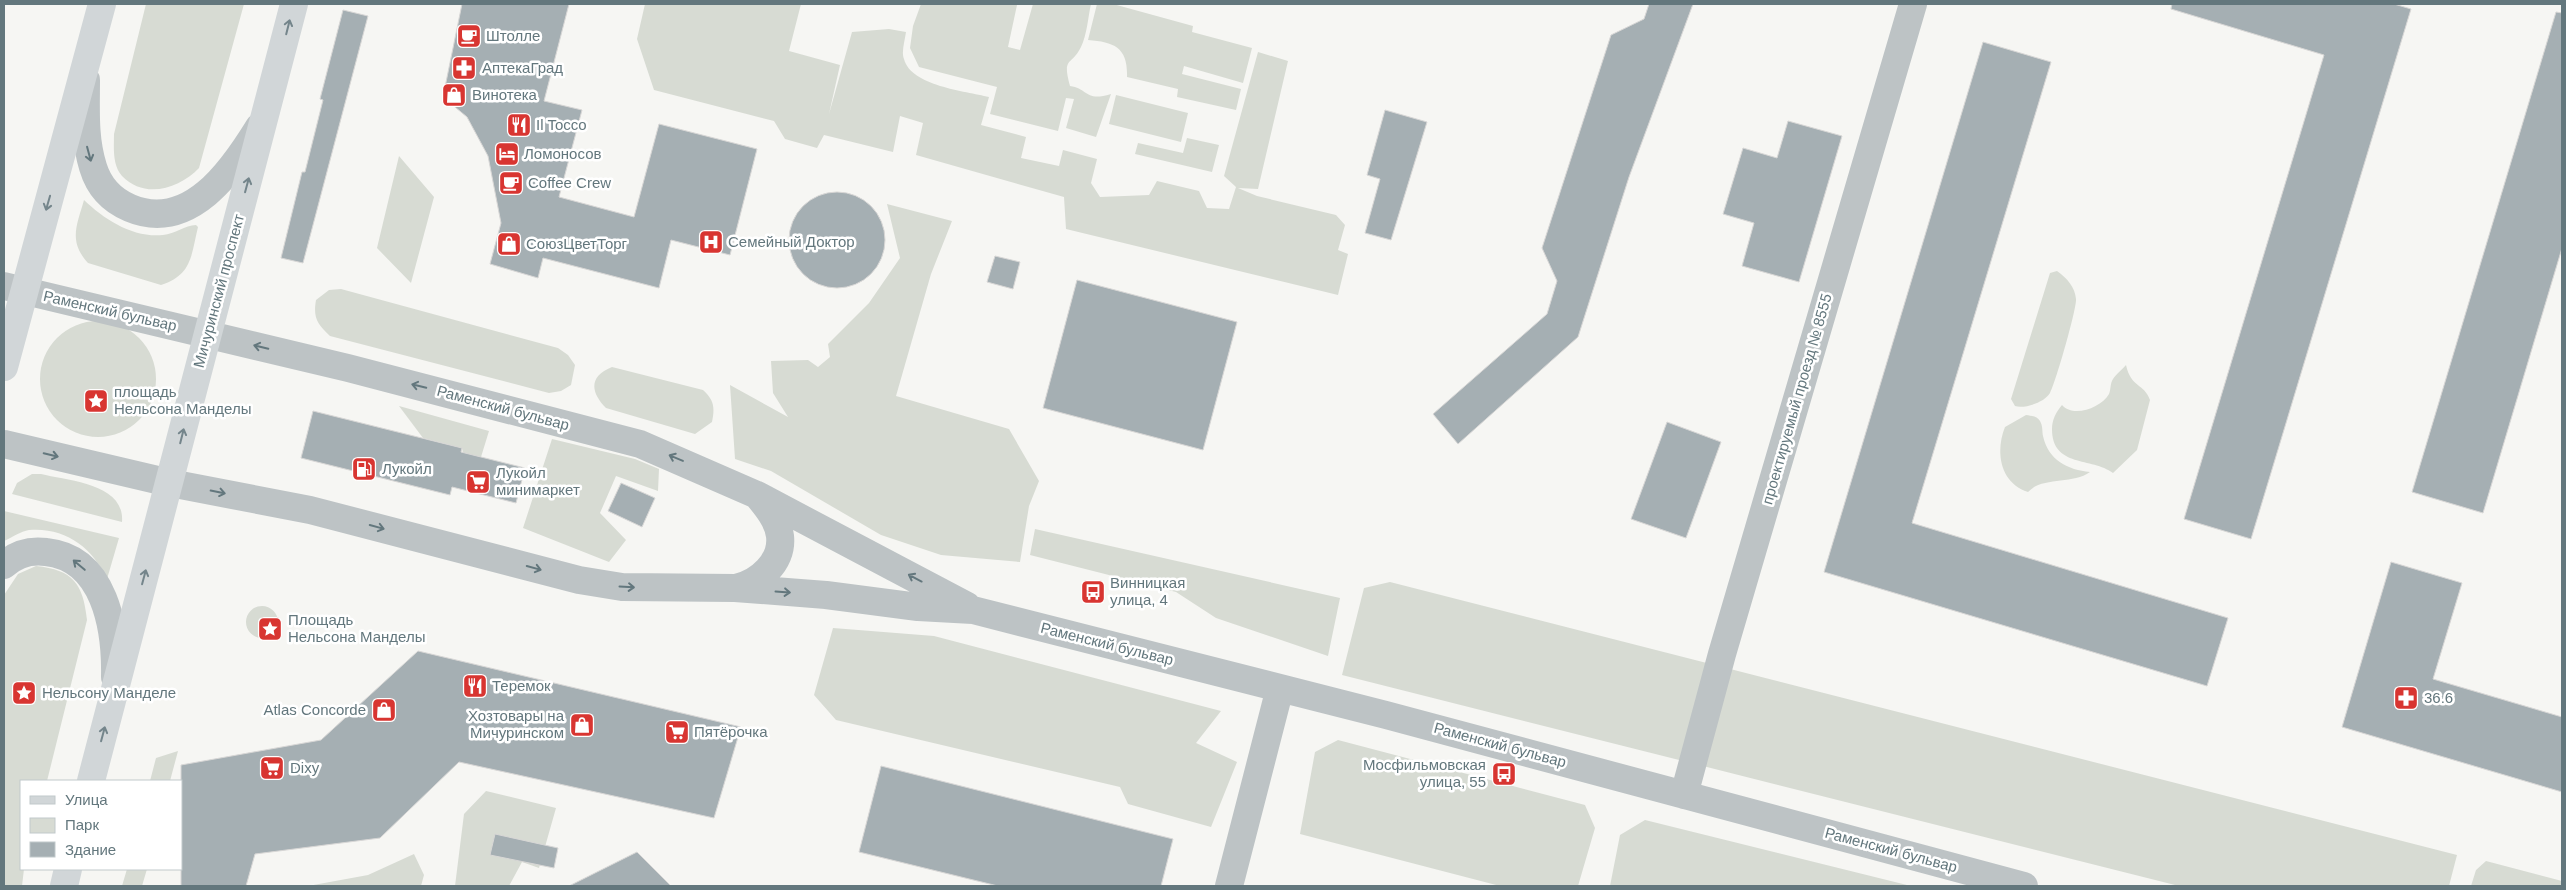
<svg xmlns="http://www.w3.org/2000/svg" width="2566" height="890" font-family="Helvetica,sans-serif">
<rect width="100%" height="100%" fill="#f6f6f3"/>
<path fill="#d7dbd3" d="M146 4H244L199 168C180 188 145 200 122 176 112 165 114 147 114 134Z
M645 4H801L789 51 840 65 829 114 852 32 889 29 906 32C905 40 901 52 904 59 911 86 965 91 989 97L981 125 1026 137 1021 158 1059 166 1063 150 1097 159 1091 183 1100 197 1149 195 1157 181 1199 191 1207 208 1229 209 1236 187 1224 176 1258 52 1288 61 1258 189 1238 188 1257 196 1336 215 1345 225 1338 250 1348 254 1338 295 1066 229 1064 197 916 155 923 123 900 116 893 152 824 135 817 148 785 139 774 121 654 90 637 39Z
M921 4 1017 5 1008 47 1020 50 1033 4H1091C1088 17 1087 35 1081 47 1071 67 1062 56 1070 86 1089 89 1085 102 1111 94L1096 137 1066 128 1074 99 1066 98 1058 131 990 114 997 87 919 67 910 48 913 26Z
M1097 4H1113L1193 26 1192 32 1252 48 1243 83 1184 66 1182 74 1241 89 1236 110 1177 97 1178 89 1127 77C1128 48 1115 42 1088 40Z
M1116 95 1188 113 1181 142 1109 124Z
M1187 138 1219 145 1212 172 1135 154 1138 143 1183 153Z
M399 156 434 197 411 283 377 248Z
M84 200C105 220 133 238 163 235 175 234 185 225 196 225L198 227C191 256 192 275 161 285L88 263C68 241 77 225 84 200Z
M887 204 952 221 931 274 896 396 1009 429 1039 481 1029 506 1020 562 941 555 881 535 771 471 735 459 730 385 788 417 773 393 771 361 808 360 818 367 830 357 828 344 869 303 900 258Z
M2057 271C2067 278 2075 287 2076 299 2077 308 2055 385 2050 393 2045 402 2025 409 2015 406L2011 399 2050 273Z
M341 289 558 348 568 355 575 365 571 385 561 391 549 393 330 336C317 324 313 318 316 300L329 290Z
M40 379a58 58 0 1 1 116 0a58 58 0 1 1-116 0Z
M2126 365C2131 388 2144 383 2150 400L2137 450 2113 473C2092 457 2052 468 2052 429 2052 420 2056 412 2062 405 2073 418 2101 408 2109 394 2111 390 2110 383 2113 379 2116 374 2122 370 2126 365Z
M612 367 703 390C714 400 715 407 712 422L695 434 606 408C590 392 589 376 612 367Z
M399 406 489 431 481 457 463 453 462 448 423 438Z
M2026 415C2032 416 2037 416 2040 421 2043 426 2042 431 2043 436 2048 460 2068 470 2090 472 2072 485 2043 476 2028 492 2000 483 1995 452 2005 427Z
M552 439 635 459 659 469 658 491 616 476 600 513 626 540 609 562 523 528Z
M32 474H41C68 481 125 483 122 522L12 494 17 483Z
M4 511 119 538 107 579C92 547 65 527 29 530 21 531 11 538 4 541Z
M1035 529 1340 598 1328 656 1216 618 1176 592 1030 555Z
M36 566C73 570 83 583 87 620L47 781H21V869H24L22 886H4V595L18 574Z
M1390 582 2457 855 2449 886H2179L1342 675 1364 588Z
M246 622a16 16 0 1 1 32 0a16 16 0 1 1-32 0Z
M833 628 934 636 1221 711 1196 743 1237 762 1211 827 1128 804 1120 787 836 720 814 695Z
M1338 740 1585 805 1595 828 1578 886H1500L1300 834 1315 752Z
M178 751 170 781H150L156 758Z
M486 791 556 808 539 868 522 862 509 886H455L464 814Z
M1645 820 1911 886H1610L1620 835Z
M414 854 424 875 421 886H308L368 875Z
M2486 861 2562 881V886H2471L2476 870Z
M127 869H147L142 886H122Z"/>
<path fill="#a5afb3" stroke="#d8d7d6" d="M462 4H569L544 101 582 110 559 197 634 217 659 124 757 149 730 255 671 240 659 288 543 258 538 278 490 264 501 223 488 156 467 117 443 97Z
M1649 4H1693L1629 177 1578 337 1458 444 1433 414 1547 314 1557 281 1542 248 1611 35 1644 19Z
M2172 4H2394L2411 9 2251 539 2184 519 2324 55 2171 9Z
M343 10 368 16 303 263 281 258 302 172H305L323 100 320 99Z
M2556 12 2562 13V248L2483 513 2412 492Z
M1983 42 2051 62 1912 523 2228 618 2207 686 1824 572Z
M1385 110 1427 122 1391 240 1365 233 1380 179 1367 175Z
M1788 121 1842 136 1799 282 1742 266 1754 223 1723 214 1743 148 1777 158Z
M789 240a48 48 0 1 1 96 0a48 48 0 1 1-96 0Z
M995 256 1020 262 1013 289 987 282Z
M1077 280 1237 322 1203 450 1043 408Z
M313 411 462 448 461 452 525 468 516 503 452 487 450 495 301 458Z
M1667 422 1721 442 1686 538 1631 519Z
M621 483 655 498 642 527 608 511Z
M2391 562 2462 583 2433 679 2562 717V792L2342 727Z
M418 651 741 727 714 818 459 762 380 838 255 854 246 886H181V765L321 740Z
M881 766 1173 839 1161 886H998L859 852Z
M495 834 558 848 554 868 490 855Z
M637 852 671 886H569Z"/>
<g fill="none" stroke-linecap="round" stroke-linejoin="round">
<path stroke="#bdc3c5" stroke-width="28" d="M86 80C86 110 84 138 93 167 99 187 111 200 130 208 189 233 232 171 259 127
M4 286 348 368 640 444 757 495 967 606
M4 444 170 483 310 510 579 580 622 587 735 588 826 595 918 607 973 610 1386 715 2024 886
M4 565C16 554 31 550 46 552 105 558 116 628 115 677
M736 588C759 583 783 562 780 536 778 520 767 507 757 495
M1684 795 1722 654 1913 4
M1229 886 1280 688"/>
<path stroke="#d1d6d8" stroke-width="28" d="M4 367 102 4
M91 781 294 4
M64 886 68 869"/>
</g>
<defs><path id="oneway-shaft" d="M-6 0H5M1.5-3L5.5 0L1.5 3" fill="none" stroke-width="1.6" stroke-linecap="round" stroke-linejoin="round" transform="scale(1.25)"/></defs>
<g stroke="#74858b">
<use href="#oneway-shaft" transform="translate(288 27) rotate(-76)"/>
<use href="#oneway-shaft" transform="translate(247 185) rotate(-75)"/>
<use href="#oneway-shaft" transform="translate(48 203) rotate(106)"/>
<use href="#oneway-shaft" transform="translate(182 436) rotate(-76)"/>
<use href="#oneway-shaft" transform="translate(144 577) rotate(-75)"/>
<use href="#oneway-shaft" transform="translate(103 734) rotate(-75)"/>
</g>
<g stroke="#63777d">
<use href="#oneway-shaft" transform="translate(89 154) rotate(75)"/>
<use href="#oneway-shaft" transform="translate(261 347) rotate(-166)"/>
<use href="#oneway-shaft" transform="translate(419 386) rotate(-166)"/>
<use href="#oneway-shaft" transform="translate(51 455) rotate(13)"/>
<use href="#oneway-shaft" transform="translate(676 458) rotate(-157)"/>
<use href="#oneway-shaft" transform="translate(218 492) rotate(11)"/>
<use href="#oneway-shaft" transform="translate(377 527) rotate(15)"/>
<use href="#oneway-shaft" transform="translate(79 565) rotate(-140)"/>
<use href="#oneway-shaft" transform="translate(534 568) rotate(15)"/>
<use href="#oneway-shaft" transform="translate(915 578) rotate(-152)"/>
<use href="#oneway-shaft" transform="translate(627 587) rotate(3)"/>
<use href="#oneway-shaft" transform="translate(783 592) rotate(4)"/>
</g>
<defs>
<symbol id="cafe-square" viewBox="-11 -11 22 22"><rect x="-9" y="-9" width="18" height="18" rx="4" fill="#d83531" stroke="#fff"/><path d="M-5.5-4.5H6V0H3Q3 3.5 0 3.5H-2.5Q-5.5 3.5-5.5 0ZM3-3.2v2h1.7v-2ZM-6 4.5H4V6H-6Z" fill="#fff"/></symbol>
<symbol id="pharmacy-square" viewBox="-11 -11 22 22"><rect x="-9" y="-9" width="18" height="18" rx="4" fill="#d83531" stroke="#fff"/><path d="M-2-6h4v4h4v4h-4v4h-4v-4h-4v-4h4Z" fill="#fff"/></symbol>
<symbol id="shop-square" viewBox="-11 -11 22 22"><rect x="-9" y="-9" width="18" height="18" rx="4" fill="#d83531" stroke="#fff"/><path d="M-5-2.5h2.3a2.7 3.5 0 0 1 5.4 0H5L5.5 6h-11ZM-1.5-2.5h3a1.5 2.3 0 0 0-3 0Z" fill="#fff"/></symbol>
<symbol id="restaurant-square" viewBox="-11 -11 22 22"><rect x="-9" y="-9" width="18" height="18" rx="4" fill="#d83531" stroke="#fff"/><path d="M-5-6h1v4h1v-4h1v4h1v-4h1v5L-1.5 .5V6h-2V.5L-5-1ZM5-6V6H3V1.5H1.5Q1.5-4 5-6Z" fill="#fff"/></symbol>
<symbol id="hotel-square" viewBox="-11 -11 22 22"><rect x="-9" y="-9" width="18" height="18" rx="4" fill="#d83531" stroke="#fff"/><path d="M-6-4.5h1.5V1H6V5H4.5V3h-9V5H-6ZM-4 0a1.8 1.8 0 1 1 3.6 0ZM.5 0V-2.5h3Q6-2.5 6 0Z" fill="#fff"/></symbol>
<symbol id="hospital-square" viewBox="-11 -11 22 22"><rect x="-9" y="-9" width="18" height="18" rx="4" fill="#d83531" stroke="#fff"/><path d="M-5-5h3v3.5h4V-5h3V5h-3V1.5h-4V5h-3Z" fill="#fff"/></symbol>
<symbol id="sight-square" viewBox="-11 -11 22 22"><rect x="-9" y="-9" width="18" height="18" rx="4" fill="#d83531" stroke="#fff"/><path d="M0-6L1.8-2.2L6-1.7L2.9 1.2L3.7 5.4L0 3.3L-3.7 5.4L-2.9 1.2L-6-1.7L-1.8-2.2Z" fill="#fff"/></symbol>
<symbol id="fuel-square" viewBox="-11 -11 22 22"><rect x="-9" y="-9" width="18" height="18" rx="4" fill="#d83531" stroke="#fff"/><path d="M-5.5-6h7V0h2V4h1.3V-2.5L3-4.5l.8-.8L6-3V5H2.5V1h-1V6h-7ZM-4.2-4.7v3.2H.2V-4.7Z" fill="#fff"/></symbol>
<symbol id="supermarket-square" viewBox="-11 -11 22 22"><rect x="-9" y="-9" width="18" height="18" rx="4" fill="#d83531" stroke="#fff"/><path d="M-6-5.5h2.5l.6 2H6L4.5 2H-2.5L-4.4-4H-6ZM-1.5 3.2a1.3 1.3 0 1 0 .1 0ZM3 3.2a1.3 1.3 0 1 0 .1 0Z" fill="#fff"/></symbol>
<symbol id="bus-square" viewBox="-11 -11 22 22"><rect x="-9" y="-9" width="18" height="18" rx="4" fill="#d83531" stroke="#fff"/><path d="M-5-6H5V4H4V6H2V4H-2V6H-4V4H-5ZM-3.5-4V0h7V-4ZM-3.5 1.2v1.5H-2V1.2ZM2 1.2v1.5H3.5V1.2Z" fill="#fff"/></symbol>
</defs>
<g fill-rule="evenodd">
<use href="#cafe-square" x="455" y="22" width="28" height="28"/>
<use href="#pharmacy-square" x="450" y="54" width="28" height="28"/>
<use href="#shop-square" x="440" y="81" width="28" height="28"/>
<use href="#restaurant-square" x="505" y="111" width="28" height="28"/>
<use href="#hotel-square" x="493" y="140" width="28" height="28"/>
<use href="#cafe-square" x="497" y="169" width="28" height="28"/>
<use href="#hospital-square" x="697" y="228" width="28" height="28"/>
<use href="#shop-square" x="495" y="230" width="28" height="28"/>
<use href="#sight-square" x="82" y="387" width="28" height="28"/>
<use href="#fuel-square" x="350" y="455" width="28" height="28"/>
<use href="#supermarket-square" x="464" y="468" width="28" height="28"/>
<use href="#bus-square" x="1079" y="578" width="28" height="28"/>
<use href="#sight-square" x="256" y="615" width="28" height="28"/>
<use href="#restaurant-square" x="461" y="672" width="28" height="28"/>
<use href="#sight-square" x="10" y="679" width="28" height="28"/>
<use href="#pharmacy-square" x="2392" y="684" width="28" height="28"/>
<use href="#shop-square" x="370" y="696" width="28" height="28"/>
<use href="#shop-square" x="568" y="711" width="28" height="28"/>
<use href="#supermarket-square" x="663" y="718" width="28" height="28"/>
<use href="#supermarket-square" x="258" y="754" width="28" height="28"/>
<use href="#bus-square" x="1490" y="760" width="28" height="28"/>
</g>
<g text-anchor="middle" stroke-width="5" stroke-linejoin="round" paint-order="stroke">
<g font-size="15" fill="#63777d" stroke="#fff" text-anchor="start">
<text x="486" y="41">Штолле</text>
<text x="482" y="73">АптекаГрад</text>
<text x="472" y="100">Винотека</text>
<text x="536" y="130">Il Tocco</text>
<text x="524" y="159">Ломоносов</text>
<text x="528" y="188">Coffee Crew</text>
<text x="728" y="247">Семейный Доктор</text>
<text x="526" y="249">СоюзЦветТорг</text>
<text x="114" y="397">площадь<tspan x="114" dy="17">Нельсона Манделы</tspan></text>
<text x="382" y="474">Лукойл</text>
<text x="496" y="478">Лукойл<tspan x="496" dy="17">минимаркет</tspan></text>
<text x="1110" y="588">Винницкая<tspan x="1110" dy="17">улица, 4</tspan></text>
<text x="288" y="625">Площадь<tspan x="288" dy="17">Нельсона Манделы</tspan></text>
<text x="492" y="691">Теремок</text>
<text x="42" y="698">Нельсону Манделе</text>
<text x="2424" y="703">36.6</text>
<text x="366" y="715" text-anchor="end">Atlas Concorde</text>
<text x="564" y="721" text-anchor="end">Хозтовары на<tspan x="564" dy="17">Мичуринском</tspan></text>
<text x="694" y="737">Пятёрочка</text>
<text x="1486" y="770" text-anchor="end">Мосфильмовская<tspan x="1486" dy="17">улица, 55</tspan></text>
<text x="290" y="773">Dixy</text>
</g>
<g font-size="15" fill="#63777d" stroke="#fff">
<text transform="translate(219 291) rotate(-75)" y="5">Мичуринский проспект</text>
<text transform="translate(110 311) rotate(13)" y="5">Раменский бульвар</text>
<text transform="translate(1797 399) rotate(-74)" y="5">проектируемый проезд № 8555</text>
<text transform="translate(503 408) rotate(15)" y="5">Раменский бульвар</text>
<text transform="translate(1107 644) rotate(14)" y="5">Раменский бульвар</text>
<text transform="translate(1500 745) rotate(15)" y="5">Раменский бульвар</text>
<text transform="translate(1891 850) rotate(15)" y="5">Раменский бульвар</text>
</g>
</g>
<rect width="2566" height="890" fill="none" stroke="#63777d" stroke-width="10"/>
<rect x="20" y="780" width="162" height="90" fill="#ffffff" stroke="#c1c9cb"/>
<rect x="30" y="796" width="25" height="8" fill="#d1d6d8" stroke="#c1c9cb"/>
<text x="65" y="805" font-size="15" fill="#63777d">Улица</text>
<rect x="30" y="818" width="25" height="15" fill="#d7dbd3" stroke="#c1c9cb"/>
<text x="65" y="830" font-size="15" fill="#63777d">Парк</text>
<rect x="30" y="842" width="25" height="15" fill="#a5afb3" stroke="#c1c9cb"/>
<text x="65" y="855" font-size="15" fill="#63777d">Здание</text>
</svg>
